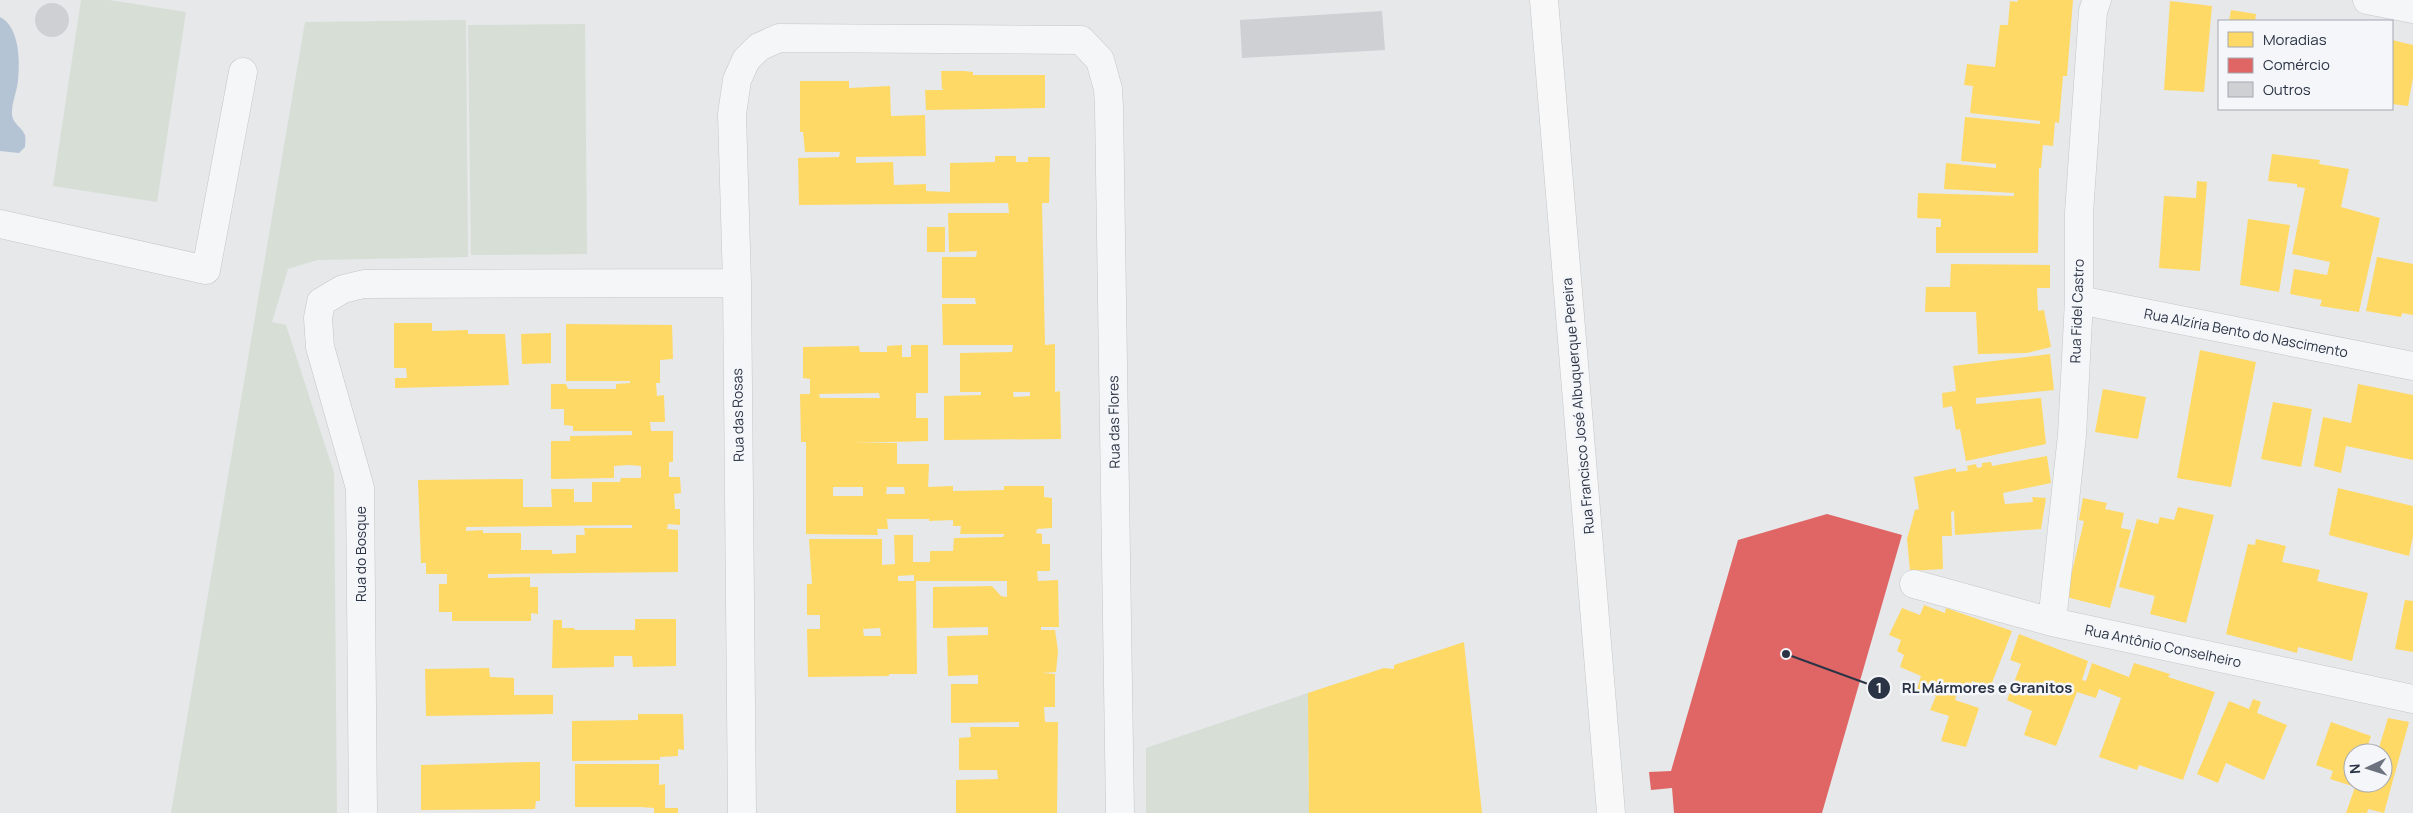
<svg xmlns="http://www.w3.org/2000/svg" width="2413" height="813" font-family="Manrope,sans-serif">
<rect width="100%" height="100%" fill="#e6e8ea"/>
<path fill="#d6ded6" d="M81 0H109L186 12 157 202 53 186Z
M466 20 468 257 317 260 288 269 272 322 286 325 334 473 337 813H171L305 22Z
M585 24 587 254 471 255 468 25Z
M1308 693 1309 813H1146V748Z"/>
<path fill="#b4c4d5" d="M0 17C20 27 20 62 18 81 17 91 12 102 12 112 11 123 22 127 25 135 26 138 25 143 25 147L19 153 0 151Z"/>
<path fill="#ffd966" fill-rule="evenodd" d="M2018 0H2073L2067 76H2063L2059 123 2055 122 2053 146 2043 145 2041 168H2039L2038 253H1936V227H1941V219L1917 218 1918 193 2014 196V193L1944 189 1946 163 1996 168V164L1961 161 1965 117 2040 124V121L1970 113 1973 86 1964 85 1967 64 1995 67 2000 25H2008L2010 1 2017 2Z
M2170 1 2212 6 2204 92 2164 90Z
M2231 10 2256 14 2255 21H2229Z
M2392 40 2413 45V77L2408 106 2392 104Z
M941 71H964L973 72V75H1045V108L926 110 925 90H945L942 89Z
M800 81H849V88L890 86 891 116 925 115 926 156 856 157V163L893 162 894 185 926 184V191L950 192V163L995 162V156H1016V162H1028V157H1050L1049 203H1042L1045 345 1055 344V392L1060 391 1061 439 944 440V396L981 395V392H960V353L1012 352 1013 345H943L942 304H976L975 298H942V257H976L977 251 949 252 948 213H1009L1008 203 799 205 798 158 839 157 840 152H805L803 132H800ZM1013 392H1030V396L1014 397Z
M2272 154 2320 160 2319 164 2349 169 2341 207 2380 218 2359 312 2320 306 2322 300 2290 294 2294 269 2327 275 2330 262 2292 254 2305 188 2297 187V184L2268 181Z
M2197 181 2207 182 2200 271 2159 268 2164 196 2196 198Z
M2248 219 2290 225 2279 292 2240 285Z
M927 227H945V252H927Z
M2377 257 2413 264V315L2402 313 2401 317 2366 311Z
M1951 264 2050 265V288H2037L2038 311 2044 310 2051 347 2027 353 1978 354 1976 312H1925L1926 287H1950Z
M394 323H432V331L468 330V334H505L509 385 395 388V378H407L406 368H394Z
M566 324 672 325 673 359 660 360V383H656L657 396 664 395 665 422H650L651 431H673V462H669V477H680L681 493 674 494 675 509H680V525L668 524 667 529 678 530V572L488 574V578L530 577V587H538V614L531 613V621H452V612H439V584H447V574H426V563H421L418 480 523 479V507H552L551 489H574V502H592V482H620L621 478H641V466L629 465 614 466V478L551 479V441H570V436L632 435V431H573V426L564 425V409H551V384H566L568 389H616V384L630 383V381H566ZM632 525V528H584L585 535H576V553L552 554V550H521V533H483V530L466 531V527Z
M551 333V363L522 364 521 334Z
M902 345V357H911V345H928V393H916V418H928V441L852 443H897V464H929L928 487 953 486V491L1004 490V486H1044V497L1052 498V528L1037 529 1036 533 1042 534V544H1050V571H1037L1038 581 1058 580 1059 627H1041V630H1055L1058 651 1056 672 1042 673 1055 674V707H1044L1045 722H1058L1057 813H956V780L998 779 997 770H959V738L971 737 970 727H1019V722L951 723V684H978V675L948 676 947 636 988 635V627L933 628V587L992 586 1001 596 1007 597V581H916L917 674H889V676L808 677 807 629H820V615H807V584H812L809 539H882V565L895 564 894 535H913V562H930V551H953L954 538 1003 537 1004 534H960L961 526H953V520L929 521V519H887L888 529H877L878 535 806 534V442H801L800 394H810V379L803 378V347L859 346 860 352H887V346ZM879 393 880 398H820L819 394ZM833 487H863V496H833ZM887 487H904L905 494H886ZM914 575V581H898V576ZM880 628 881 636H864L863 629Z
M2200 350 2256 362 2231 487 2177 478Z
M2050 354 2054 390 1976 398V404L2041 398 2046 444 1966 461 1960 429 1956 430 1952 406 1943 408 1942 393 1956 391 1953 366Z
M2358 384 2413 395V460L2346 446 2341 473 2314 466 2323 417 2351 423Z
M2103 389 2146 397 2138 439 2095 432Z
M2273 402 2312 409 2301 467 2261 459Z
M2047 456 2051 483 2003 493 2005 504 2033 502 2032 497 2046 498 2041 529 1955 535 1954 511 1951 512 1952 536H1942L1943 569 1910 571 1907 539 1915 510 1919 509 1914 477 1956 468V472L1965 471 1968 470 1967 466 1976 464 1977 468 1982 467V463L1991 462 1992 466Z
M2338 488 2413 506V536L2409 556 2329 535Z
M2083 498 2107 503 2105 509 2124 513 2121 528 2131 530 2110 608 2066 597 2084 521 2079 520Z
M2178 507 2214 515 2186 623 2150 614 2155 596 2119 587 2137 519 2158 524 2160 517 2174 520Z
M2256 539 2286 546 2282 562 2320 570 2317 581 2368 593 2352 661 2298 647 2297 653 2226 634 2248 544 2255 545Z
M2405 600 2413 601V652L2395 649Z
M1924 605 1945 613 1946 608 2012 631 1990 688 1972 681 1967 693 1958 690 1955 700 1979 708 1966 747 1941 741 1949 716 1930 710 1936 696 1917 690 1921 676 1900 667 1904 655 1897 651 1901 640 1889 635 1902 608 1920 615Z
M635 619H676V666L633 667 632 656H614V667L552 668 553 620H562V628H574L575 630H635Z
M2019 634 2088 661 2082 680 2086 681 2092 663 2129 677 2134 663 2170 674 2168 677 2215 692 2183 780 2139 765 2137 770 2099 757 2121 698 2099 689 2096 698 2077 692 2056 746 2024 735 2032 711 2007 700 2021 664 2010 660Z
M1464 642 1482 813H1309L1308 693 1384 668 1394 669V665Z
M489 668 490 677 514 678V695H553V714L426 716 425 669Z
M2253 699 2261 702 2257 713 2287 725 2264 780 2226 763 2218 783 2197 774 2229 701 2249 709Z
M638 714H683L684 750 678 749V756L660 757V760L572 761V721L638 720Z
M2388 718 2409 722 2384 813 2368 809 2367 813H2346L2355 787 2330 779 2333 771 2316 765 2331 722 2371 736 2367 748 2378 751ZM2353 753H2383V783H2353Z
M529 762H540V801H536L535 809 421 810V765Z
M575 764H659V785L665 784V808H678V813H654V808L640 807H575Z"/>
<path fill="#e06666" d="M1827 514 1902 535 1822 813H1674L1672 788 1651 790 1649 772 1671 771 1738 540Z"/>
<path fill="#ced0d3" d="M35 20a17 17 0 1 1 34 0a17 17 0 1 1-34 0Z
M1382 11 1385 50 1242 58 1240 20Z"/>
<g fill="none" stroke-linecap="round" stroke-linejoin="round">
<defs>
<path id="minor" d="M2367 0 2413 9
M0 224 206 270 243 72
M2079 300 2413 366
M1914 584 2052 622 2413 699
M2052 622 2072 435 2079 300V213L2093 11 2097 0
M363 813 360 488 320 347 318 318 321 302 343 289 364 284 737 283
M742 813 737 283 732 114 737 80 746 60 759 47 779 38 1081 40 1100 60 1108 89 1109 107 1120 813"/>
<path id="secondary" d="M1544 0 1611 813"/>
</defs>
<use href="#minor" stroke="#c4c6c8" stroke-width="29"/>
<use href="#secondary" stroke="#c4c6c8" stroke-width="29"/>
<use href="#minor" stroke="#f5f6f7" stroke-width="28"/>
<use href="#secondary" stroke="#f8f8f8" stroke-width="28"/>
</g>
<g text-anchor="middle" stroke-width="5" stroke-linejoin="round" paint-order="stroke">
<g font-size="14" fill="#2b3445" stroke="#f4f6f9">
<text transform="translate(2077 311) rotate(-88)" y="5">Rua Fidel Castro</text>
<text transform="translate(2246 333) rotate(11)" y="5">Rua Alzíria Bento do Nascimento</text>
<text transform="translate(1578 406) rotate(-95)" y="5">Rua Francisco José Albuquerque Pereira</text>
<text transform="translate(738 415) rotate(-91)" y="5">Rua das Rosas</text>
<text transform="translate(1114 422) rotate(-91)" y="5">Rua das Flores</text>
<text transform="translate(361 554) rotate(-90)" y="5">Rua do Bosque</text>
<text transform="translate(2163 646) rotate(12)" y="5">Rua Antônio Conselheiro</text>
</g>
</g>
<path fill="none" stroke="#2b3445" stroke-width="2" d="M1786 654L1879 688"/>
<g fill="#2b3445" stroke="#f4f6f9" stroke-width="2">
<circle cx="1786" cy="654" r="5"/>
<circle cx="1879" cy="688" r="12"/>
</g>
<g font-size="15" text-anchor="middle" font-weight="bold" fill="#fff">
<text x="1879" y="693">1</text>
</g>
<g font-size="15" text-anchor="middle" font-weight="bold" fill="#2b3445" stroke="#f4f6f9" stroke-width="5" stroke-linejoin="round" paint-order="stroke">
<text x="1987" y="693">RL Mármores e Granitos</text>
</g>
<rect x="2218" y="20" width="175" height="90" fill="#f4f6f9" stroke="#a4a8b1"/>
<rect x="2228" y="32" width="25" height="15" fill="#ffd966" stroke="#a4a8b1"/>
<text x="2263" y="45" font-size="15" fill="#2b3445">Moradias</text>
<rect x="2228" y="58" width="25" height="15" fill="#e06666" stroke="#a4a8b1"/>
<text x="2263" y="70" font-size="15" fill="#2b3445">Comércio</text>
<rect x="2228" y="82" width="25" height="15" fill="#ced0d3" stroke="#a4a8b1"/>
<text x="2263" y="95" font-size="15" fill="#2b3445">Outros</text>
<g transform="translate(2368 768) rotate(266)"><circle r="24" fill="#f4f6f9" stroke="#a4a8b1"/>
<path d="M0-4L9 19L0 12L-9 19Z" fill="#6c737f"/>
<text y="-8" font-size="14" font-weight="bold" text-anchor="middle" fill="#2b3445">N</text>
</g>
</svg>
